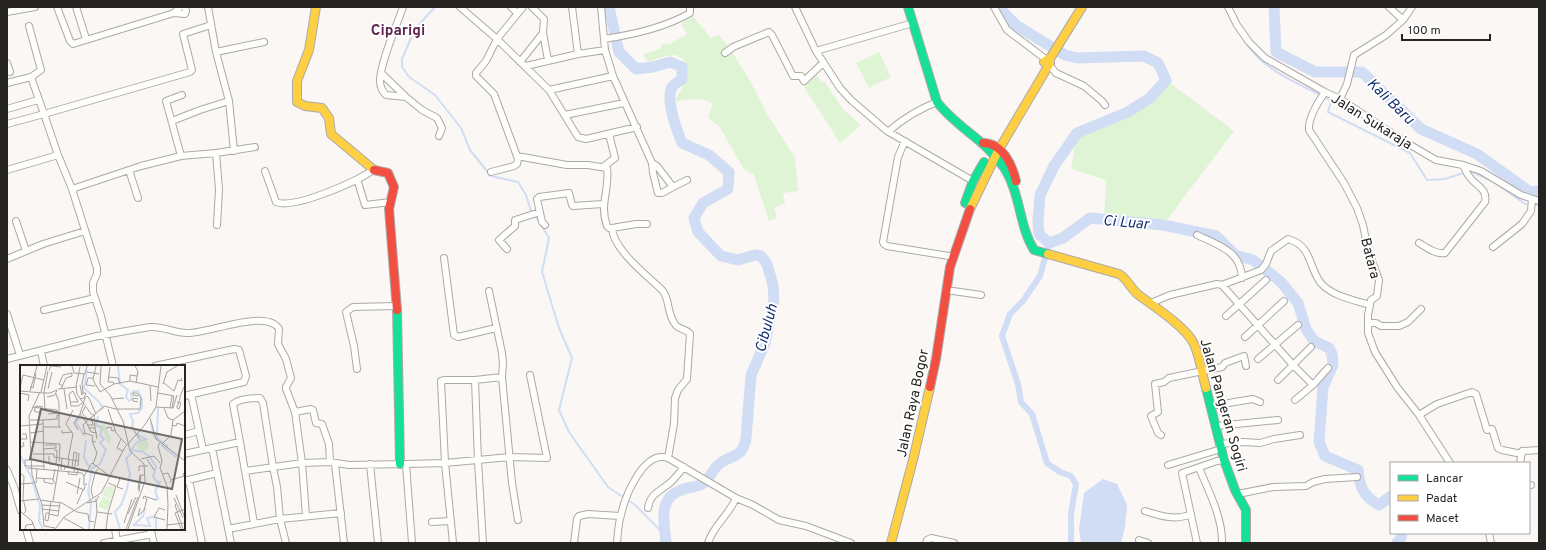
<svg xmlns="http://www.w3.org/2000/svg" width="1546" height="550" font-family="Overpass,sans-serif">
<rect width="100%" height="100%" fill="#faf7f4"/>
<path fill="#dff4d5" d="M693 16 711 38 719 35 729 47 749 79 766 112 795 158 798 191 783 193 785 203 774 208 777 218 769 221 754 175 744 169 719 126 714 123 708 117 713 103 700 99 674 101C685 86 687 79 684 60L676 55 665 56 648 62 643 54 660 49 662 44H670L687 34 681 24Z
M879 52 891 77 869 88 856 63Z
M817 75 821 83 824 81 843 109 861 125 840 143 802 84Z
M1166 80 1234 131 1163 225 1104 221 1106 180 1071 169 1077 133 1116 118Z"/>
<path fill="#d1ddf4" d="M1103 479 1117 484 1127 505 1125 527 1121 543H1081L1079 529 1084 493Z"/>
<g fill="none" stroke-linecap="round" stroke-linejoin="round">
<path stroke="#d1ddf4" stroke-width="2" d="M435 7 415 29 402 59V67L409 77 435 95 461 128 470 150 491 176 518 182 526 195 531 211
M1244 40C1263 72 1300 83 1331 101L1328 112 1410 153 1427 180 1445 179 1470 171 1494 182 1525 204 1539 205
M535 215 549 238 542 272 559 328 572 358 559 410 569 432 608 487 635 505 665 535"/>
<path stroke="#d1ddf4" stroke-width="6" d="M1049 243 1040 276 1023 301 1010 314 1002 336 1018 384 1021 402 1032 414 1047 463 1060 472 1071 476 1076 484 1071 514V543"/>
<path stroke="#d1ddf4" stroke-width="11" d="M609 7 619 52 636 69 653 67 670 62 682 67V79C679 82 674 84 672 87 665 99 677 131 682 143L709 155 729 172 728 189 703 203 694 218 698 232 721 256 738 260 755 255 761 256 767 264 773 285 774 300 765 343 751 375 746 439C742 457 735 454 722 462 713 467 711 477 704 483 698 487 690 487 684 489 657 497 664 521 666 543
M1001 7 1003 12 1017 26 1065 55 1077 58 1144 56 1158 63 1166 80 1150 98 1128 112 1077 133 1054 166 1040 195 1038 222 1039 234 1049 243 1063 238 1090 218 1163 225 1216 236 1235 255 1253 260 1281 282 1298 303 1306 329 1314 341 1329 348 1332 354 1333 365 1323 387 1319 442 1325 456 1358 470C1359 486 1364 497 1379 505L1391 496
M1274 7 1276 52 1315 72H1362L1421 129 1477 154 1530 192 1539 191
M1397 543 1401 538 1402 533"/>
<defs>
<path id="street" d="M57 7 70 41 73 44 174 13 180 7
M76 7 86 39
M208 7 216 52 229 101 234 151
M403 7C397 25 380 63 380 81 380 87 382 91 386 95L406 97 422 110 437 118 442 128 439 136
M460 7 497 39 523 7
M511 7 517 13
M601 7 605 50 613 76
M795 7 816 51 840 88 851 100 887 131 973 181
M994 7 1007 30 1043 57 1056 73 1084 86 1102 101 1105 105
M1228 7 1237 25 1249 42 1265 58 1325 92 1340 99 1407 143 1436 160 1463 165 1481 171 1521 195 1539 201
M1389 7 1403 20
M7 12 35 7
M174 13 185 14 186 11 185 7
M29 26 41 70 31 77
M543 33 548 60
M604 39C631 35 666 27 690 13V7
M816 51 913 23
M216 52 264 42
M725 53 733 47 769 32 772 35 793 76H801L804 81 823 63
M578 54 605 50
M520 62 543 33 544 19 532 7
M7 63 10 72
M526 66 578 54 572 7
M381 73 406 97
M7 83 31 77 44 114 7 124
M549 90 613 76 652 163 657 166 673 187 662 193H658L653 173 652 163
M1325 92C1318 102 1308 118 1309 130L1344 183 1357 208 1363 225 1368 250 1379 280 1377 296 1371 300 1368 315V333L1375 352 1397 387 1419 415 1450 463
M1340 99 1347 84 1354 55 1386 35 1403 20 1412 7
M7 109 38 100
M565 115 624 103
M172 121 200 110 229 101
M889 131C904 118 919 109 937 102
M905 141 898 157 883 242 884 244 887 246 949 256
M216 153 219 189 217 225
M181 156 166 101 182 95
M517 156 567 165H588L607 168C610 188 599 205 607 226L609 228H612L636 224H647
M603 167 615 158 609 134
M7 170 58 155
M129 170 138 198
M265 171 276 202C293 210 358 181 373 170
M491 172 514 166 517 164 518 159 494 94 476 76V73L486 61 497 39 549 90 578 137 586 139 637 127
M358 182 365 205 391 202
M673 187 687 180
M72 189 141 166 181 156 216 153 255 147
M16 221 26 251
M545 225 542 222 537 199 539 197 569 193 572 205 573 206 603 204
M612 228C613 250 648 276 663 291 670 301 667 314 675 324 678 330 686 328 690 334L687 379 678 390 675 398 674 424 668 458
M1197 235C1218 245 1241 251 1242 278
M1419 243C1426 247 1436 255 1445 253L1485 202C1488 188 1475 186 1469 176 1466 173 1465 168 1463 165
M1493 247 1522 224 1531 211 1532 199
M507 249 499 240 515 226V220L540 212
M444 258 454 335 458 337 496 328
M7 259 43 244 85 231
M1222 285 1293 365 1313 385
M946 290 981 295
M1151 303 1170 295 1217 284 1222 285 1261 270 1266 264 1271 251 1288 239C1312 246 1308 265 1320 282 1331 296 1354 300 1370 305
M44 310 95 298
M7 314 20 355
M1226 316 1266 280
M1369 323H1376L1381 326H1399L1408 322 1421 309
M1245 337 1284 301
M41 351 44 366
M7 359 97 336 150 327C163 326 174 333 187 333 207 334 267 308 279 329L278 344 286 359 291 378 286 387V389L295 412 302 463 306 516
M1258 359 1298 325
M113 366 101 316 93 292V283L97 274V268L72 189 58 155 44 114 190 72 192 70 183 34 211 25
M155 366 234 349 239 350 246 376 244 382 184 396
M357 369 354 346 346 312 353 307 397 306
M502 377 512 483 518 520
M475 380 502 377 503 363 502 353 489 291
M1278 380 1311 347
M191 394 202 445
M1295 400 1313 385 1328 368
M1210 406 1253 399 1260 402
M295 412 311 409 313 410 316 423 322 424 329 444 330 462
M1419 415 1437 404 1472 392 1476 394 1487 430 1492 429 1498 448 1502 450 1522 454
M1216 426 1278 420
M184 435 199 431
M1161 435 1158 433 1151 416 1158 412 1155 384 1164 382 1169 378 1222 367 1225 363 1244 356 1246 366
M240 442 233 404C239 399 252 398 260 398L263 403 273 467 277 487 280 519 286 543
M1220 444 1243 442 1260 443 1274 439 1300 435
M212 448 231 543
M184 454 240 442 245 471 302 463 330 462 349 465 406 464 445 463 510 457 547 458 530 375
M1520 463 1522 451 1539 450
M335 464 344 543
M370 464 378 543
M406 464 412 543
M1168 465 1221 449
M1199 468C1208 489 1223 519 1222 543
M7 470 14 487 21 511
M245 471 254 523
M189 480 202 543
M184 481 217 473
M1529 485H1531
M1238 494 1273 487 1306 486 1313 482 1325 479 1357 477
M648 508C650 493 661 491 671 482 676 477 680 472 684 467
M1145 511C1161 516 1176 521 1191 514
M432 522 451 521
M26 529 30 543
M115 529 117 541
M150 529 154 543
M228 529 280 519 341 513
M1489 533 1491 543
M1139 540 1148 543
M104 543 152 534
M453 543 445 463 441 381 445 380H475L478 461 483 543
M574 543 577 519 579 516 588 514 620 516
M617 543C618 534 618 524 621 515 625 497 643 450 668 458L736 498 753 505 779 520 806 526 851 543
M708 543C713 526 729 515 736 498
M926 543 927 540 931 538 954 543
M1197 543 1182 473 1217 461 1224 460"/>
<path id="fast" d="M908 7 937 102C957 128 986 140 1005 169 1021 196 1019 226 1034 250L1048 254
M965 203 973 181 984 162
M397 310 400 464
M1206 388 1224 460 1235 490 1246 510V543"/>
<path id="slow" d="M316 7 309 50 297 81V102L305 106 322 108 329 118 331 134 374 170
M1044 62 1051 57 1082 7
M970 209 998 151 1050 63V58
M1048 254 1119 274C1128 279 1131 290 1140 296 1155 307 1187 328 1194 344 1200 357 1202 374 1206 388
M891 543 913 460 930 387"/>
<path id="jam" d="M983 143C1002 143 1012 164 1016 181
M374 170 388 173 394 187 389 209 397 310
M930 387 936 359 950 267 970 209"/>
</defs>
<use href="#street" stroke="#acaaa8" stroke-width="8"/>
<use href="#fast" stroke="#acaaa8" stroke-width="10"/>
<use href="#slow" stroke="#acaaa8" stroke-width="10"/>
<use href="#jam" stroke="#acaaa8" stroke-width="10"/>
<use href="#street" stroke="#fefefd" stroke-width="6"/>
<use href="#fast" stroke="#16e098" stroke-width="8"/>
<use href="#slow" stroke="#ffcf43" stroke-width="8"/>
<use href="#jam" stroke="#f24e42" stroke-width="8"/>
</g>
<g text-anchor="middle" stroke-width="4" stroke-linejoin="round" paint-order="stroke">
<g font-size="14" fill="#262421" stroke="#fff">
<text transform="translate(1372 121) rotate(32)" y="5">Jalan Sukaraja</text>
<text transform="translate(1371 258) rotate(76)" y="5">Batara</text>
<text transform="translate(912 403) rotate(-78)" y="5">Jalan Raya Bogor</text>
<text transform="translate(1224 405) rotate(74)" y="5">Jalan Pangeran Sogiri</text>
</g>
<g font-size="15" font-weight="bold" fill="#5d2550" stroke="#fff">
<text x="398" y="35">Ciparigi</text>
</g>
<g font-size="15" font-style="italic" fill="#163071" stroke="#fff">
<text transform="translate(1391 101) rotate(44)" y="5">Kali Baru</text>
<text transform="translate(1126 222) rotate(5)" y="5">Ci Luar</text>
<text transform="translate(766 328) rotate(-75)" y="5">Cibuluh</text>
</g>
</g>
<g transform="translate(20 365)">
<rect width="165" height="165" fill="#faf7f4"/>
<path d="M84 59 91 74 88 79 84 67 81 66 82 62 79 61ZM117 80a6 6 0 1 1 12 0a6 6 0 1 1-12 0ZM91 121H95L91 134 82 130 86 122ZM82 132 91 135 88 145 78 142Z" fill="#dff4d5"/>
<path fill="none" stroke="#d1ddf4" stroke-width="2" d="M98 1 100 19 108 25 106 32 109 36 112 34 111 28 114 26H118L122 34V43L118 48 110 49 113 56 112 63M67 5 64 23 79 37 83 43 79 46M138 43 137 73 148 82M60 51 56 58 65 71M131 58 134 72M116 69 126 74 117 77 111 85 123 87 130 92 136 102 133 111 137 117H140L135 126 138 134 135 135M66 75 64 92 69 102M141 80 156 92M0 90 12 114M12 114 20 141 19 156 23 164M125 143 123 151 114 160 130 161 127 153 134 152 136 153V164M69 164 71 139 68 126 72 103 80 99 86 85 80 78 84 74 80 70 82 63 76 60 78 51M100 164 95 147 101 140 107 124 110 109 106 94 112 87"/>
<path fill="none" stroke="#a5a3a0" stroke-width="1" d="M52 1 54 8 65 9 67 1M76 1 73 15 80 27 94 19 93 17H88L90 2M81 1 80 19 90 30 103 56 110 86 124 99 125 116 108 164M115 1 118 6 116 18M60 2 56 21 57 29 71 49 74 50 84 41 96 44M29 5 31 1 41 2M67 7 79 9M88 12 98 13 100 19M73 13H68L66 20 75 21M110 16V10L117 11M144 18 154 26 158 15 162 16 161 13M94 19 110 16 138 22M143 19 147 7 157 1M60 20 62 30 63 28M130 21 131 36M10 22 13 23 16 8M0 23 3 10 24 15M28 24 32 7M38 24 57 22M41 24 46 13 52 11V8L43 10 39 19 43 21M44 24 47 44M0 26 23 28M10 26 17 1M20 27 9 51 12 110 22 140 24 161 35 163M21 27 27 1M24 27 28 6M0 28 9 30 8 36M25 28H23H30L37 25M138 28 154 31 152 43M24 29 25 45M36 29 39 37V62M27 32 35 30 37 25M65 33 60 49 66 57 74 50M65 33 67 31 69 33 76 49M60 34 64 33 66 28H63L62 18 64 9M92 34 104 33M51 37H58L53 26 49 29 51 41H58L62 38M118 37 113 36V33L118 34M157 37H159L160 38H161L159 44 157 43V41L158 40 159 37V36L160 34V31L164 22M12 42 37 45V48L28 49M65 42 62 48 68 55M136 42 153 43 157 30M144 43 148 53 153 55M150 43 152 31M88 44 96 68 106 79M96 44H120L121 33 117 28H113V30L118 31M20 45V48L14 46 16 41 23 42M74 50 75 63M130 53 136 74 165 96M10 55H23M153 55 165 46M66 57 71 67 77 68M68 60H73L71 52M152 60 156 61 157 58 165 61M0 61 23 59M24 62H41M112 62 120 75M69 63H75L77 74M86 63 91 62 92 66 95 65M42 65V68L52 67M58 65 54 58 60 49M10 68 24 66M65 68 73 71 72 76 76 77M62 69 65 68 63 60 66 57M0 74H7L6 69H2M101 74 97 83 103 86M0 75 1 82 4 81 3 77M72 76 77 88 73 99M11 77 40 79 39 97M140 78 138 81 142 96 140 103 147 121 148 140 147 164M142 79 151 70 153 55M24 84 36 83V80H25M34 85H37L36 100M54 87 57 88 54 107M13 89H34V92L59 96M29 91V99L39 100 33 136M48 94 53 69 46 59 53 45M121 94 134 91 140 98M127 94 134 105M13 95H5V101H24M58 101 59 88M8 103 62 108M52 103 54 87M24 104 23 55 37 54V50H40M41 105 42 93M44 105 45 102H48L49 94M49 106 48 109 57 110 58 105M119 106V101H128M0 108 4 111 3 133 6 146 3 149M62 108 64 111 72 98 91 112M143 109 148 108 151 115M64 111V120L67 119M17 113 33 114M24 113V117L33 119M100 113 97 122 103 124M46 117 64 125 65 121M16 118 17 104M150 118 151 115 164 111 163 108M0 119 14 118M35 119 33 115 35 104M118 125 120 110H124M119 127 121 110M57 129 60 113M156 130 165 153M73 133 71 125 75 108 78 104M154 133 163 153M123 134 124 131 136 135M20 135 42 138 57 147 68 149 69 156 74 157M0 136 19 134M67 138 76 136 79 131M157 138 155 140 163 164M57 139 63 125M22 140 39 141M120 143 118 151 124 145 127 134 125 133M22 144 39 146M145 145 139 143 134 152 145 155M0 146 12 156 15 164M77 147 92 149M29 149 38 151 40 137M108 149 116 132M44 153 64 164M28 156 31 136M28 156 25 155 26 148H29M104 158 112 134M146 160 165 158M5 164 6 160 14 159M35 164 44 152 81 128 105 82 124 61 136 42 141 1M74 164 77 147 76 134M86 164 88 148 96 121 88 118M106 164 118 132M161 164 155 148 165 144"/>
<path fill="#706e6b" fill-opacity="0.15" stroke="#706e6b" stroke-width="2" d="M21 44 162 74 152 124 10 94Z"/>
<rect width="165" height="165" fill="none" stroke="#262421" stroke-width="2"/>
</g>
<rect width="1546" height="550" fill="none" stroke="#262421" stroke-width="16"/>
<rect x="1390" y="462" width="140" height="72" fill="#ffffff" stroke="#a8a7a6"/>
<rect x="1398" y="475" width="20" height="6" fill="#16e098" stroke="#a8a7a6"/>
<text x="1426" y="482" font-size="12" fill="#262421">Lancar</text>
<rect x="1398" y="495" width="20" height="6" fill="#ffcf43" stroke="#a8a7a6"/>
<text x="1426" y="502" font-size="12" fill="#262421">Padat</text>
<rect x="1398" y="515" width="20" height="6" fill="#f24e42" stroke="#a8a7a6"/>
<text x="1426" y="522" font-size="12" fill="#262421">Macet</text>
<path d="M1402 34v6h88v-6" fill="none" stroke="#262421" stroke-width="2"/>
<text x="1408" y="34" font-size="12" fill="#262421" stroke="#ffffff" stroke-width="3" paint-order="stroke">100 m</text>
</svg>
